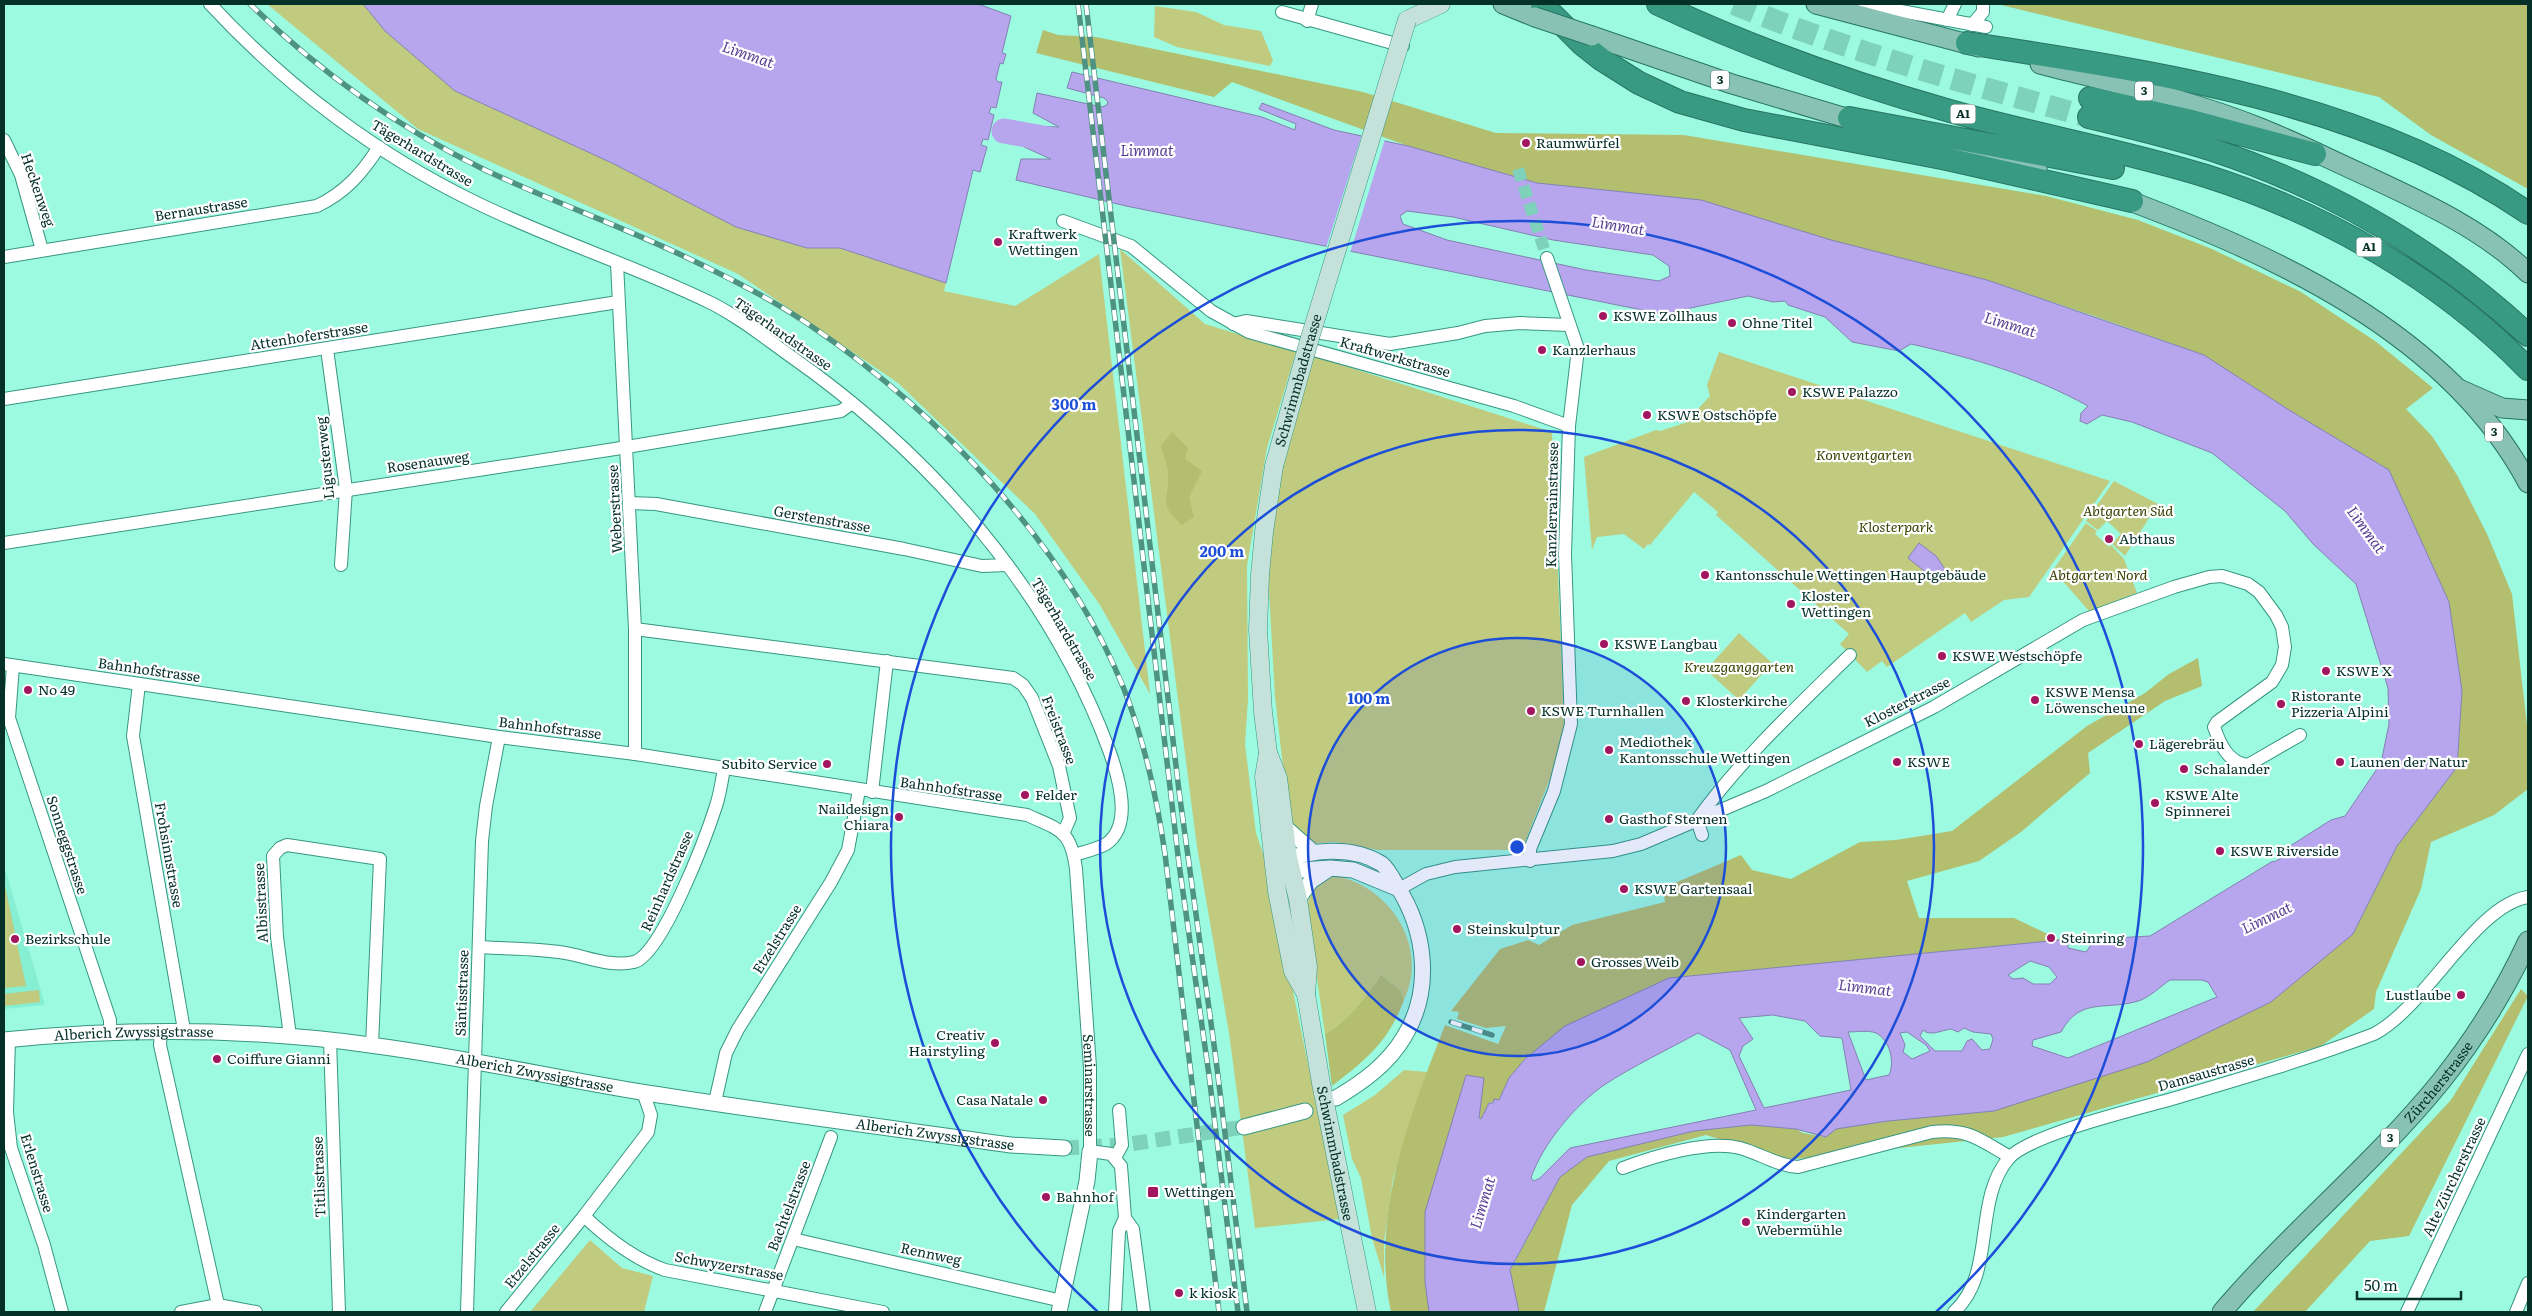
<svg xmlns="http://www.w3.org/2000/svg" width="2532" height="1316" font-family="Literata,serif">
<rect width="100%" height="100%" fill="#9cfae1"/>
<path fill="#85eed3" d="M4 872H6L45 1005 4 1009Z"/>
<path fill="#c0cb7f" d="M267 4H363L385 31 455 91 612 163 736 227 807 248H840L946 283 944 291 1015 306 1099 254 1150 694 1100 605 1035 514 898 383 738 274 418 129Z
M1155 6 1196 12 1224 25 1261 31 1273 60 1270 66 1177 47 1154 37Z
M1120 249 1205 324 1296 352 1267 448 1247 566 1248 699 1245 744 1256 833 1267 865 1340 1219 1255 1228 1229 1033 1197 847Z
M1719 352 2110 481 2029 597 2004 600 1971 622 1965 613 1887 667 1882 661 1867 672 1840 644 1849 634 1716 515 1718 512 1694 492 1650 545 1648 544 1644 549 1624 534 1597 537 1592 550 1584 457 1656 430 1660 431 1685 423 1710 396 1707 385Z
M1314 356 1552 432 1565 740 1522 850H1377L1335 842 1292 846 1275 697 1268 574 1281 451Z
M2114 481 2158 504 2125 556 2112 544 2121 534 2107 521 2098 530 2086 521Z
M2086 523 2097 531 2095 534 2109 547 2111 545 2124 559 2137 593 2089 611 2053 570Z
M1739 633 1772 663 1739 700 1706 670Z
M1336 876C1391 887 1429 947 1404 1000L1400 990 1381 975C1365 999 1350 1020 1325 1034L1307 910C1309 891 1316 879 1336 876Z
M4 881 26 986 4 988Z
M39 990 40 1002 4 1006V994Z
M1404 1070 1427 1072 1393 1179 1384 1241V1277L1372 1238 1361 1178 1352 1159 1343 1115 1375 1095Z
M590 1240 622 1268 653 1276 644 1312H530Z"/>
<path fill="#b3be6f" d="M1997 4H2528V189L2431 135 2379 97Z
M1043 30 1058 35 1096 37 1363 92 1496 133 1684 135 2046 196 2138 220 2212 249 2301 292 2375 341 2433 388 2406 409 2432 436 2457 475 2487 534 2512 594 2528 734V789L2494 815 2431 842 2421 889 2376 992 2374 1009 2321 1046 2003 1137 1786 1160 1706 1135 1609 1161 1572 1205 1544 1312H1519L1510 1271 1560 1177 1587 1157 1694 1131 1751 1125 1796 1129 1803 1133 1825 1137 1836 1129 1888 1121 1994 1111 2353 934 2397 846 2457 767 2462 691 2449 602 2389 470 2289 410 2204 355 2097 317 1987 280 1831 240 1701 200 1537 183 1408 146 1232 82 1214 97 1036 53Z
M1172 432 1188 448 1185 459 1202 471 1189 497 1194 517 1182 525C1156 502 1170 501 1168 474 1168 465 1163 455 1161 446Z
M2198 658 2202 686 2165 701 2088 753 2090 773 2021 832 1979 861 1907 881 1919 918H2014L2060 940 1669 978 1565 1027 1525 1059 1509 1078 1499 1100 1489 1103 1481 1119 1479 1118 1483 1078 1425 1212V1282L1429 1312H1391C1370 1215 1410 1115 1445 1025L1498 1044 1506 1026 1486 1028 1457 1019 1459 1012 1451 1011 1500 949 1528 940 1539 945 1572 925 1665 902 1663 888 1741 855 1752 870 1791 879 1860 842 1896 840 1952 831 2087 726 2145 693 2169 674Z
M1381 975 1400 990 1404 1000C1389 1041 1366 1060 1332 1086L1325 1034C1350 1020 1365 998 1381 975Z
M2521 989 2528 996 2409 1236 2370 1241 2305 1312H2253L2451 1100Z"/>
<path fill="#b7a5ed" stroke="#8282b2" fill-rule="evenodd" d="M363 4H978L1011 16 1002 53 1006 54 1003 64 1000 63 996 79 998 82H1002L996 108 991 107 989 113 994 115 988 140 983 139 981 145 987 147 980 172 973 170 946 283 840 248H807L736 227 612 163 455 91 385 31Z
M1072 72 1262 117 1295 130 1296 124 1259 109 1262 103 1334 130 1408 146 1537 183 1701 200 1831 240 1987 280 2204 355 2289 410 2389 470 2449 602 2462 691 2457 767 2397 846 2353 934 2271 1002 2147 1062 1994 1111 1888 1121 1836 1129 1826 1137 1796 1129 1751 1125 1694 1131 1587 1157 1560 1177 1510 1270 1519 1312H1429L1425 1282V1212L1466 1075 1484 1078 1479 1118 1481 1119 1489 1103H1493L1494 1099 1499 1100 1509 1078 1525 1059 1565 1026 1669 978 2060 940 2068 942V948L2086 952 2095 939 2150 936 2273 861 2274 862 2285 856 2290 846 2331 820 2345 816 2381 763 2389 724 2388 688 2356 584 2313 544 2285 511 2212 453 2132 422 2102 415 2087 424 2080 421 2081 413 2088 406C2032 375 1973 358 1911 344L1899 351 1852 342 1825 317 1788 305 1785 301 1773 302 1748 296 1662 314 1126 206 1016 180 1021 159H1051L1024 147 1029 126 1059 127 1033 113 1037 93 1102 107 1107 105 1108 102 1104 98 1067 88ZM1407 211 1453 217 1553 240 1653 255 1669 266 1670 276 1659 281 1586 270 1447 240 1403 224 1400 216ZM2030 961 2049 967 2057 977 2050 984H2033L2023 978 2013 979 2008 975ZM2170 980H2201L2208 982 2217 997 2068 1058 2032 1046 2033 1040 2061 1032C2081 995 2108 1012 2141 1000 2151 996 2161 986 2170 980ZM1773 1015 1805 1021 1820 1036 1842 1038 1851 1090 1764 1108 1739 1056 1743 1046 1753 1039 1739 1018ZM1964 1028 1973 1032 1991 1034 1993 1039 1990 1049 1982 1050 1972 1039 1967 1041 1962 1051H1935L1920 1036 1923 1030C1930 1037 1942 1030 1951 1029L1958 1032ZM1848 1032C1856 1032 1869 1030 1876 1033 1890 1040 1895 1062 1889 1075L1866 1080ZM1907 1032 1926 1045 1930 1051 1912 1059 1903 1052 1905 1045 1900 1033ZM1698 1033 1730 1050 1756 1110 1570 1148 1540 1178 1534 1181 1531 1178C1542 1145 1575 1105 1604 1085 1633 1066 1667 1050 1698 1033Z
M1919 543 1936 556 1945 569 1933 578 1908 558Z"/>
<path fill="#9cfae1" d="M1362 134 1385 139 1350 253 1326 248Z"/>
<g fill="none" stroke-linecap="round" stroke-linejoin="round">
<path stroke="#b7a5ed" stroke-width="25" d="M1004 131 1060 141"/>
<path stroke="#7ed2bc" stroke-width="12" stroke-dasharray="12 6" stroke-linecap="butt" d="M1518 169 1547 258"/>
<path stroke="#7ed2bc" stroke-width="15" stroke-dasharray="15 8" stroke-linecap="butt" d="M1064 1148 1123 1145 1244 1127"/>
<path stroke="#7ed2bc" stroke-width="22" stroke-dasharray="22 11" stroke-linecap="butt" d="M1734 4C1849 52 1969 84 2089 117"/>
<defs>
<g id="minor">
<path d="M210 4C285 85 377 155 477 203 553 240 635 266 711 303 739 317 764 337 789 355 929 453 1049 588 1109 750 1118 775 1134 825 1106 844 1097 849 1084 852 1074 855"/>
<path d="M1864 4 1986 27"/>
<path d="M1282 12 1403 46"/>
<path d="M1947 20 1955 4"/>
<path d="M1307 21 1312 4"/>
<path d="M1972 25 1983 12V4"/>
<path d="M4 140 21 175 42 250"/>
<path d="M1063 221 1131 246 1211 311 1249 332 1514 406 1569 426"/>
<path d="M4 257 317 206C346 192 362 173 379 147"/>
<path d="M617 263 635 629V754"/>
<path d="M1233 324 1246 321 1390 344 1458 333 1485 326 1520 323 1568 325"/>
<path d="M327 349 346 489 341 565"/>
<path d="M4 399 618 302"/>
<path d="M630 503 656 504 904 549 982 566 1007 565"/>
<path d="M4 543 615 449 841 411 852 403"/>
<path d="M635 629 1013 678 1023 685 1032 698 1059 766 1070 818 1063 834"/>
<path id="s1" d="M4 664 499 737 635 754 1027 815C1060 830 1071 830 1076 869L1090 1067V1151L1111 1154 1121 1166 1125 1218 1133 1229 1144 1312"/>
<path d="M13 666 9 718 110 1020V1031"/>
<path d="M139 684 133 736 184 1030"/>
<path d="M872 792 887 661"/>
<path d="M1702 835 1697 820C1741 759 1796 708 1850 655"/>
<path d="M1530 861V849L1554 791 1571 724 1565 554 1569 426 1578 349 1547 258"/>
<path d="M1399 889 1426 874 1455 867 1613 851 1641 844 1766 791 1934 707 2083 620 2174 587 2209 577 2222 576 2248 584 2259 592 2276 615 2282 627 2285 647 2282 665 2272 682 2217 722 2214 727C2220 744 2228 763 2248 765L2300 735"/>
<path d="M479 947C506 949 533 948 559 952 584 955 609 968 634 962 662 955 707 834 716 806 720 794 722 780 724 768"/>
<path d="M161 1031 160 1045 218 1305"/>
<path d="M290 1036 277 937 273 856 280 848 287 845 380 859 372 1045"/>
<path d="M9 1039 7 1112 11 1148 44 1245 62 1312"/>
<path d="M330 1040 339 1312"/>
<path d="M715 1102 726 1053 738 1029 831 882 848 850 859 790"/>
<path d="M1116 1156 1122 1145 1119 1110"/>
<path d="M1623 1168C1654 1156 1707 1140 1740 1148 1761 1154 1776 1165 1798 1167L1932 1132C1969 1128 1980 1140 2010 1157"/>
<path d="M584 1216C608 1239 634 1259 665 1270L883 1312"/>
<path d="M793 1239 1062 1301"/>
<path d="M181 1312 218 1305 256 1312"/>
<path d="M467 1312 482 841 486 806 499 737"/>
<path d="M506 1312 584 1216 648 1132 651 1115 643 1092"/>
<path d="M765 1312 831 1137"/>
<path d="M1115 1312 1119 1231 1125 1218"/>
<path d="M1954 1312C1997 1273 1972 1201 2009 1158 2031 1134 2137 1109 2172 1099 2240 1079 2308 1059 2374 1034 2426 1007 2475 905 2528 897"/>
<path d="M2407 1312 2528 1054"/>
<path d="M2516 1312 2528 1283"/>
</g>
<g id="tertiary">
<path d="M1286 828 1312 851"/>
<path d="M1278 861C1311 851 1350 844 1382 864 1388 869 1393 879 1397 886 1426 931 1433 990 1404 1037 1388 1064 1363 1082 1336 1098"/>
<path d="M1281 864 1302 870 1330 868 1353 870 1399 889"/>
<path d="M1298 899 1311 881 1329 869"/>
<path id="s2" d="M4 1040C126 1028 248 1028 370 1045 463 1057 555 1078 647 1093 768 1112 890 1128 1011 1145L1064 1148"/>
<path d="M1244 1127 1305 1111"/>
<path d="M1059 1312 1087 1181 1090 1151"/>
</g>
<g id="secondary">
<path d="M1407 20 1441 4"/>
<path id="s3" d="M1274 466 1264 532 1260 575 1258 630 1263 712 1268 753 1278 778 1288 858 1298 899 1308 967 1306 994 1321 1083 1367 1312"/>
<path d="M1268 753 1264 777 1277 891 1293 971 1306 994"/>
</g>
<g id="primary">
<path d="M1503 4 1535 17"/>
<path d="M1816 4 1979 47"/>
<path d="M1592 36 1732 84 1863 123"/>
<path d="M2040 64C2113 83 2188 99 2258 127 2296 142 2333 161 2369 177 2425 203 2484 230 2528 273"/>
<path d="M1959 149 2037 169"/>
<path d="M2119 197C2272 254 2448 332 2528 483"/>
<path d="M2459 389 2502 408 2528 410"/>
<path id="s4" d="M2222 1312C2291 1231 2375 1163 2442 1080 2476 1037 2505 991 2528 941"/>
</g>
<path id="motorway" d="M1542 4 1582 44 1601 59 1639 83 1680 102 1744 120 1947 159 2132 201
M1658 4C1752 48 1850 83 1950 111 2035 135 2122 150 2206 176 2326 214 2440 279 2528 369
M1967 43C2158 73 2366 101 2528 213
M2090 98 2187 120 2315 154
M2089 117C2130 127 2172 137 2213 150 2331 189 2437 251 2528 335
M1849 118 2113 168"/>
</defs>
<use href="#minor" stroke="#369782" stroke-width="14"/>
<use href="#tertiary" stroke="#369782" stroke-width="17"/>
<use href="#secondary" stroke="#369782" stroke-width="19"/>
<use href="#primary" stroke="#277563" stroke-width="21"/>
<use href="#motorway" stroke="#277563" stroke-width="24"/>
<use href="#minor" stroke="#fff" stroke-width="12"/>
<use href="#tertiary" stroke="#fff" stroke-width="15"/>
<use href="#secondary" stroke="#c4e1da" stroke-width="18"/>
<use href="#primary" stroke="#88c2b5" stroke-width="19"/>
<use href="#motorway" stroke="#399a84" stroke-width="22"/>
<defs>
<path id="rail" d="M250 4C319 72 399 128 485 170 555 203 627 228 696 262 735 281 775 301 811 326 939 413 1065 543 1124 689 1145 743 1157 798 1165 854L1219 1312
M1078 4 1179 864 1209 1075 1238 1312
M1086 4 1179 791 1215 1052 1247 1312
M1451 1022 1492 1035"/>
</defs>
<use href="#rail" stroke="#4e9281" stroke-width="5.5"/>
<use href="#rail" stroke="#fff" stroke-width="4" stroke-dasharray="11" stroke-linecap="butt"/>
<defs>
<g id="secondary-bridge">
<path id="s5" d="M1274 466 1309 341 1407 20"/>
</g>
<path id="primary-bridge" d="M1535 17 1592 36"/>
</defs>
<use href="#secondary-bridge" stroke="#369782" stroke-width="19" stroke-linecap="butt"/>
<use href="#primary-bridge" stroke="#277563" stroke-width="21" stroke-linecap="butt"/>
<use href="#secondary-bridge" stroke="#c4e1da" stroke-width="18"/>
<use href="#primary-bridge" stroke="#88c2b5" stroke-width="19"/>
</g>
<circle cx="1517" cy="847" r="209" fill="#1d4ed8" fill-opacity=".12"/>
<g fill="none" stroke="#1d4ed8" stroke-width="2.5">
<circle cx="1517" cy="847" r="209"/>
<circle cx="1517" cy="847" r="417"/>
<path d="M1098 1312A626 626 0 1 1 1936 1312"/>
</g>
<g fill="#a21660" stroke="#fff" stroke-width="2">
<circle cx="1526" cy="143" r="5"/>
<circle cx="998" cy="242" r="5"/>
<circle cx="1603" cy="316" r="5"/>
<circle cx="1732" cy="323" r="5"/>
<circle cx="1542" cy="350" r="5"/>
<circle cx="1792" cy="392" r="5"/>
<circle cx="1647" cy="415" r="5"/>
<circle cx="2109" cy="539" r="5"/>
<circle cx="1705" cy="575" r="5"/>
<circle cx="1791" cy="604" r="5"/>
<circle cx="1604" cy="644" r="5"/>
<circle cx="1942" cy="656" r="5"/>
<circle cx="2326" cy="671" r="5"/>
<circle cx="28" cy="690" r="5"/>
<circle cx="2035" cy="700" r="5"/>
<circle cx="1686" cy="701" r="5"/>
<circle cx="2281" cy="704" r="5"/>
<circle cx="1531" cy="711" r="5"/>
<circle cx="2139" cy="744" r="5"/>
<circle cx="1609" cy="750" r="5"/>
<circle cx="1897" cy="762" r="5"/>
<circle cx="2340" cy="762" r="5"/>
<circle cx="827" cy="764" r="5"/>
<circle cx="2184" cy="769" r="5"/>
<circle cx="1025" cy="795" r="5"/>
<circle cx="2155" cy="803" r="5"/>
<circle cx="899" cy="817" r="5"/>
<circle cx="1609" cy="819" r="5"/>
<circle cx="2220" cy="851" r="5"/>
<circle cx="1624" cy="889" r="5"/>
<circle cx="1457" cy="929" r="5"/>
<circle cx="2051" cy="938" r="5"/>
<circle cx="15" cy="939" r="5"/>
<circle cx="1581" cy="962" r="5"/>
<circle cx="2461" cy="995" r="5"/>
<circle cx="995" cy="1043" r="5"/>
<circle cx="217" cy="1059" r="5"/>
<circle cx="1043" cy="1100" r="5"/>
<rect x="1147" y="1186" width="12" height="12" rx="2.5"/>
<circle cx="1046" cy="1197" r="5"/>
<circle cx="1746" cy="1222" r="5"/>
<circle cx="1179" cy="1293" r="5"/>
</g>
<g text-anchor="middle" stroke-width="4.5" stroke-linejoin="round" paint-order="stroke">
<g fill="#fff" stroke="#506e68" stroke-width="1">
<rect x="1711" y="70.5" width="18" height="19" rx="4"/>
<rect x="2135" y="81.5" width="18" height="19" rx="4"/>
<rect x="1950.5" y="104.5" width="25" height="19" rx="4"/>
<rect x="2356.5" y="237.5" width="25" height="19" rx="4"/>
<rect x="2485" y="422.5" width="18" height="19" rx="4"/>
<rect x="2381" y="1128.5" width="18" height="19" rx="4"/>
</g>
<g font-size="12" font-weight="bold" fill="#053027">
<text x="1720" y="84">3</text>
<text x="2144" y="95">3</text>
<text x="1963" y="118">A1</text>
<text x="2369" y="251">A1</text>
<text x="2494" y="436">3</text>
<text x="2390" y="1142">3</text>
</g>
<g font-size="14" fill="#053027" stroke="#fff" text-anchor="start">
<text x="1536" y="148">Raumwürfel</text>
<text x="1008" y="239">Kraftwerk<tspan x="1008" dy="16">Wettingen</tspan></text>
<text x="1613" y="321">KSWE Zollhaus</text>
<text x="1742" y="328">Ohne Titel</text>
<text x="1552" y="355">Kanzlerhaus</text>
<text x="1802" y="397">KSWE Palazzo</text>
<text x="1657" y="420">KSWE Ostschöpfe</text>
<text x="2119" y="544">Abthaus</text>
<text x="1715" y="580">Kantonsschule Wettingen Hauptgebäude</text>
<text x="1801" y="601">Kloster<tspan x="1801" dy="16">Wettingen</tspan></text>
<text x="1614" y="649">KSWE Langbau</text>
<text x="1952" y="661">KSWE Westschöpfe</text>
<text x="2336" y="676">KSWE X</text>
<text x="38" y="695">No 49</text>
<text x="2045" y="697">KSWE Mensa<tspan x="2045" dy="16">Löwenscheune</tspan></text>
<text x="2291" y="701">Ristorante<tspan x="2291" dy="16">Pizzeria Alpini</tspan></text>
<text x="1696" y="706">Klosterkirche</text>
<text x="1541" y="716">KSWE Turnhallen</text>
<text x="1619" y="747">Mediothek<tspan x="1619" dy="16">Kantonsschule Wettingen</tspan></text>
<text x="2149" y="749">Lägerebräu</text>
<text x="1907" y="767">KSWE</text>
<text x="2350" y="767">Launen der Natur</text>
<text x="817" y="769" text-anchor="end">Subito Service</text>
<text x="2194" y="774">Schalander</text>
<text x="1035" y="800">Felder</text>
<text x="2165" y="800">KSWE Alte<tspan x="2165" dy="16">Spinnerei</tspan></text>
<text x="889" y="814" text-anchor="end">Naildesign<tspan x="889" dy="16">Chiara</tspan></text>
<text x="1619" y="824">Gasthof Sternen</text>
<text x="2230" y="856">KSWE Riverside</text>
<text x="1634" y="894">KSWE Gartensaal</text>
<text x="1467" y="934">Steinskulptur</text>
<text x="2061" y="943">Steinring</text>
<text x="25" y="944">Bezirkschule</text>
<text x="1591" y="967">Grosses Weib</text>
<text x="2451" y="1000" text-anchor="end">Lustlaube</text>
<text x="985" y="1040" text-anchor="end">Creativ<tspan x="985" dy="16">Hairstyling</tspan></text>
<text x="227" y="1064">Coiffure Gianni</text>
<text x="1033" y="1105" text-anchor="end">Casa Natale</text>
<text x="1164" y="1197">Wettingen</text>
<text x="1056" y="1202">Bahnhof</text>
<text x="1756" y="1219">Kindergarten<tspan x="1756" dy="16">Webermühle</tspan></text>
<text x="1189" y="1298">k kiosk</text>
</g>
<g font-size="14" fill="#053027" stroke="#fff">
<text transform="translate(422 153) rotate(31)" y="5">Tägerhardstrasse</text>
<text transform="translate(38 190) rotate(71)" y="5">Heckenweg</text>
<text transform="translate(201 209) rotate(-9)" y="5">Bernaustrasse</text>
<text transform="translate(783 334) rotate(35)" y="5">Tägerhardstrasse</text>
<text transform="translate(309 336) rotate(-9)" y="5">Attenhoferstrasse</text>
<text transform="translate(1395 357) rotate(16)" y="5">Kraftwerkstrasse</text>
<text dy="5" stroke="none"><textPath href="#s5" startOffset="89">Schwimmbadstrasse</textPath></text>
<text transform="translate(325 458) rotate(-96)" y="5">Ligusterweg</text>
<text transform="translate(428 462) rotate(-8)" y="5">Rosenauweg</text>
<text transform="translate(1552 505) rotate(-89)" y="5">Kanzlerrainstrasse</text>
<text transform="translate(615 509) rotate(-93)" y="5">Weberstrasse</text>
<text transform="translate(822 519) rotate(10)" y="5">Gerstenstrasse</text>
<text transform="translate(1064 629) rotate(60)" y="5">Tägerhardstrasse</text>
<text transform="translate(149 670) rotate(8)" y="5">Bahnhofstrasse</text>
<text transform="translate(1907 702) rotate(-27)" y="5">Klosterstrasse</text>
<text transform="translate(550 728) rotate(7)" y="5">Bahnhofstrasse</text>
<text transform="translate(1059 730) rotate(69)" y="5">Freistrasse</text>
<text transform="translate(951 789) rotate(8)" y="5">Bahnhofstrasse</text>
<text transform="translate(67 845) rotate(72)" y="5">Sonneggstrasse</text>
<text transform="translate(169 855) rotate(80)" y="5">Frohsinnstrasse</text>
<text transform="translate(667 881) rotate(-66)" y="5">Reinhardstrasse</text>
<text transform="translate(261 903) rotate(-93)" y="5">Albisstrasse</text>
<text transform="translate(777 939) rotate(-58)" y="5">Etzelstrasse</text>
<text transform="translate(462 993) rotate(-88)" y="5">Säntisstrasse</text>
<text dy="5" stroke="none"><textPath href="#s2" startOffset="130">Alberich Zwyssigstrasse</textPath></text>
<text dy="5" stroke="none"><textPath href="#s2" startOffset="534">Alberich Zwyssigstrasse</textPath></text>
<text transform="translate(2206 1073) rotate(-16)" y="5">Damsaustrasse</text>
<text dy="5" stroke="none"><textPath href="#s4" startOffset="316">Zürcherstrasse</textPath></text>
<text dy="5" stroke="none"><textPath href="#s1" startOffset="1330">Seminarstrasse</textPath></text>
<text dy="5" stroke="none"><textPath href="#s2" startOffset="939">Alberich Zwyssigstrasse</textPath></text>
<text dy="5" stroke="none"><textPath href="#s3" startOffset="696">Schwimmbadstrasse</textPath></text>
<text transform="translate(37 1173) rotate(73)" y="5">Erlenstrasse</text>
<text transform="translate(319 1177) rotate(-92)" y="5">Titlisstrasse</text>
<text transform="translate(2454 1177) rotate(-65)" y="5">Alte Zürcherstrasse</text>
<text transform="translate(789 1206) rotate(-69)" y="5">Bachtelstrasse</text>
<text transform="translate(931 1254) rotate(12)" y="5">Rennweg</text>
<text transform="translate(532 1256) rotate(-51)" y="5">Etzelstrasse</text>
<text transform="translate(729 1266) rotate(10)" y="5">Schwyzerstrasse</text>
</g>
<g font-size="14" font-style="italic" fill="#3b4102" stroke="#fff">
<text x="1864" y="460">Konventgarten</text>
<text x="2128" y="516">Abtgarten Süd</text>
<text x="1896" y="532">Klosterpark</text>
<text x="2098" y="580">Abtgarten Nord</text>
<text x="1739" y="672">Kreuzganggarten</text>
</g>
<g font-size="15" font-style="italic" fill="#5a3e93" stroke="#fff">
<text transform="translate(748 55) rotate(19)" y="5">Limmat</text>
<text x="1147" y="156">Limmat</text>
<text transform="translate(1618 226) rotate(9)" y="5">Limmat</text>
<text transform="translate(2010 325) rotate(17)" y="5">Limmat</text>
<text transform="translate(2366 530) rotate(54)" y="5">Limmat</text>
<text transform="translate(2267 918) rotate(-26)" y="5">Limmat</text>
<text transform="translate(1865 988) rotate(7)" y="5">Limmat</text>
<text transform="translate(1483 1203) rotate(-73)" y="5">Limmat</text>
</g>
</g>
<circle cx="1517" cy="847" r="8" fill="#1d4ed8" stroke="#fff" stroke-width="2.5"/>
<g font-size="15" text-anchor="middle" font-weight="bold" fill="#1d4ed8" stroke="#fff" stroke-width="4.5" stroke-linejoin="round" paint-order="stroke">
<text x="1074" y="410">300 m</text>
<text x="1222" y="557">200 m</text>
<text x="1369" y="704">100 m</text>
</g>
<rect width="2532" height="1316" fill="none" stroke="#053027" stroke-width="10"/>
<path d="M2357 1291v8h104v-8" fill="none" stroke="#053027" stroke-width="2.5"/>
<text x="2364" y="1291" font-size="15" fill="#053027" stroke="#ffffff" stroke-width="4" paint-order="stroke">50 m</text>
</svg>
